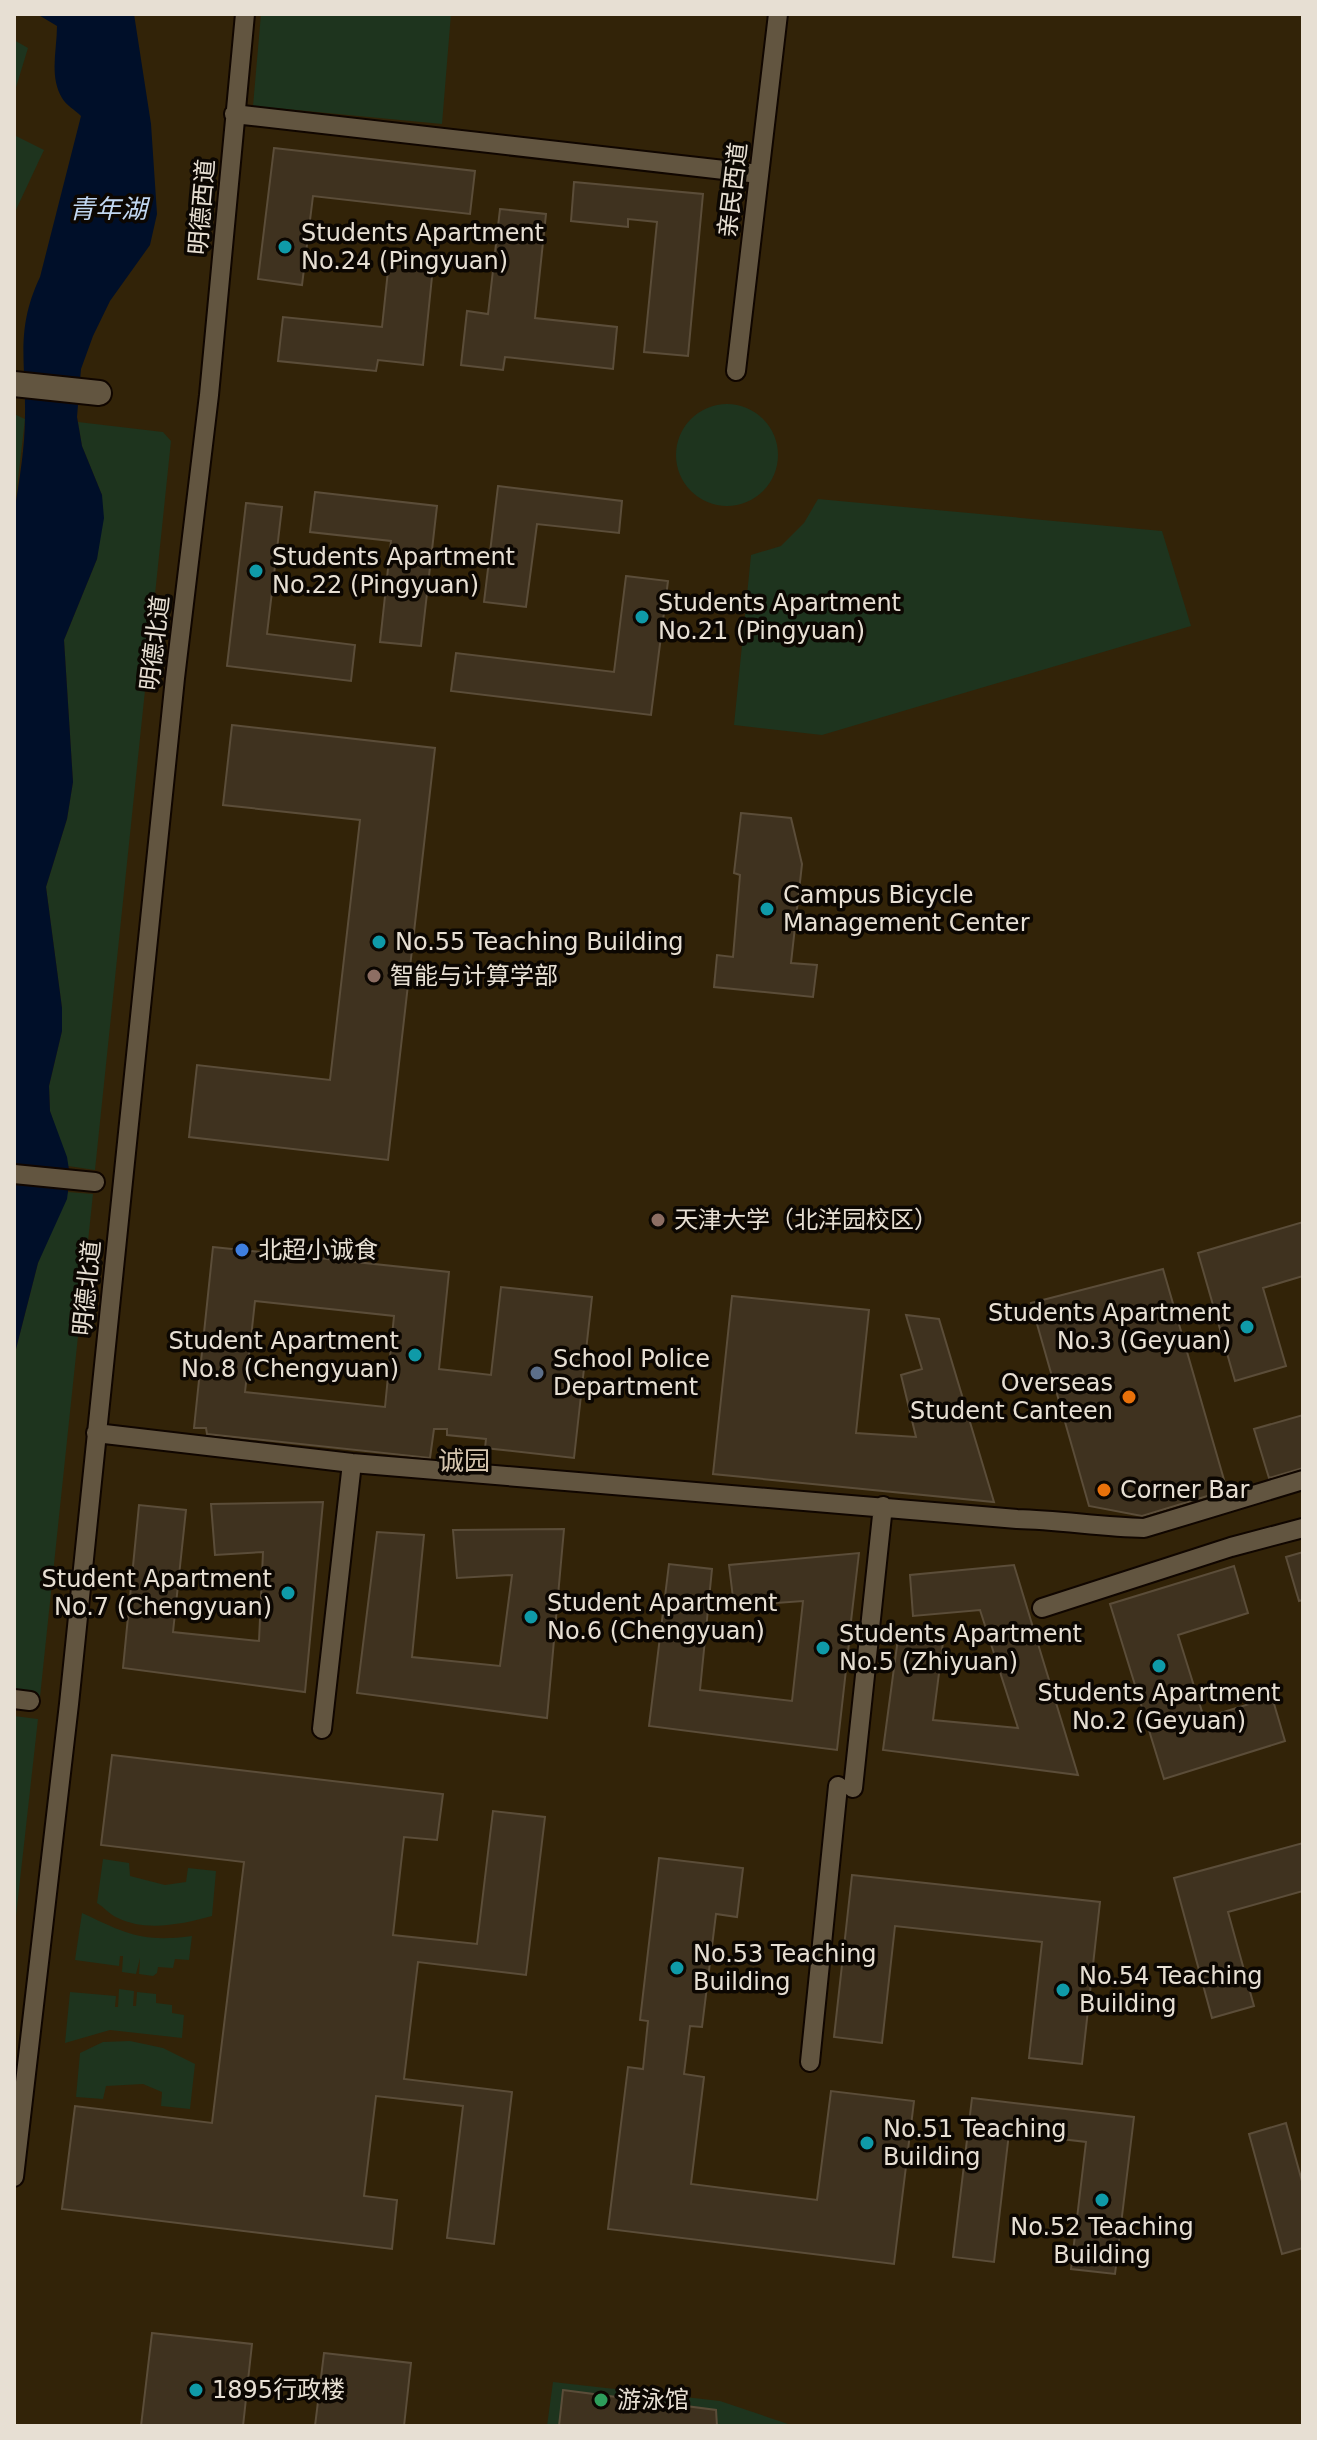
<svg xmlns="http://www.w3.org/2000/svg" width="1317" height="2440" font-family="'DejaVu Sans','Noto Sans SC',sans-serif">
<rect width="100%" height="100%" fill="#271b08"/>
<path fill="#322308" d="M14 14H1303V2426H14Z"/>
<path fill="#1e341e" d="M261 14H451L442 124 253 106Z
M14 40 28 48 14 94Z
M14 135 44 150 14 214Z
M676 455a51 51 0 1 1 102 0a51 51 0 1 1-102 0Z
M14 414 25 419 14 514Z
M78 422 163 432 171 441 95 1170 68 1166 50 1111 49 1086 62 1031V1008L46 887 67 819 73 782 64 640 97 559 102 495 82 446Z
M818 499 1162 531 1191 626 822 735 734 725 751 555 781 546 804 523Z
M68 1192 93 1194 40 1697 14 1693V1357L38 1263Z
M14 1716 38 1719 14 1934Z
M103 1859 129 1863 130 1876 165 1885 186 1882 188 1868 216 1871 212 1916C183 1924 146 1932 118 1918 110 1915 104 1907 97 1903Z
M82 1913C125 1933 142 1943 192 1936L189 1960 175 1959 173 1968 158 1967 157 1973 153 1976 139 1974 140 1958 136 1974 122 1972 123 1956H120L119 1966 75 1960Z
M119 1989 134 1991 133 2006H136L137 1992 156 1994V2003L172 2005V2013L184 2015 182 2038 110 2030 65 2043 70 1992 116 1996 115 2007H118Z
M130 2041 163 2048 195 2064 190 2109 161 2106 162 2092 143 2084 106 2086 103 2099 76 2097 80 2053 103 2042Z
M553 2382 720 2401 794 2426H547Z"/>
<path fill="#000f29" d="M37 14H134L151 124 157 214 150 245 110 301 93 336 81 369 77 417 82 446 102 495 104 518 97 559 64 640 73 782 67 819 46 887 62 1008V1031L49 1086 50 1111 67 1157 70 1176 67 1199 38 1263 14 1357V514C19 482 25 449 25 416 26 361 15 330 40 277L81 116C75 110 66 105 62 98 49 76 57 50 57 26Z"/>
<path fill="#3f321f" stroke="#5b4d39" stroke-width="2" fill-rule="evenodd" d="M274 148 475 171 470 214 313 196 302 285 258 279Z
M574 182 703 194 688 356 644 352 657 222 628 219V227L571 221Z
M500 209 546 214 535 318 617 327 613 369 505 357 503 370 461 365 467 311 488 314Z
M390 252 434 257 423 365 378 360 376 371 278 361 283 317 382 327Z
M498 486 622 501 619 533 537 524 526 607 484 602Z
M315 492 437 506 421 646 380 642 391 541 310 532Z
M246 503 282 507 267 634 355 645 351 681 227 666Z
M626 576 668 581 651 715 451 691 456 653 614 672Z
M232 725 435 748 388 1160 189 1137 197 1065 330 1080 360 820 223 805Z
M741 813 791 818 802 864 791 963 817 965 813 997 714 987 717 955 733 957 740 875 734 873Z
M1303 1222V1276L1263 1288 1286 1366 1235 1381 1198 1253Z
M213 1247 449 1272 439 1369 491 1375 501 1287 592 1297 574 1458 485 1448 486 1439 447 1435V1429H434L430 1458 207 1434 206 1428H194ZM255 1301 394 1316 385 1407 245 1392Z
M1163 1269 1227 1490 1142 1516 1089 1506 1031 1303Z
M732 1296 869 1310 856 1433 916 1437 901 1375 922 1369 906 1315 939 1319 994 1502 713 1474Z
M1303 1415V1468L1269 1478 1254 1429Z
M323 1502 305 1692 123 1668 139 1505 186 1510 173 1632 259 1641 263 1552 215 1555 211 1504Z
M564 1529 547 1718 357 1693 377 1532 424 1535 412 1657 500 1666 512 1575 457 1578 453 1530Z
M1303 1552V1600L1299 1601 1286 1557Z
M859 1553 851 1621 842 1622V1633L850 1634 837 1750 649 1726 669 1564 712 1569 700 1690 792 1701 803 1601 734 1606 729 1565Z
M1014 1565 1078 1775 883 1750 898 1638 943 1642 933 1720 1018 1728 980 1610 913 1616 910 1575Z
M1234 1566 1248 1613 1178 1635 1204 1718 1272 1697 1285 1741 1164 1779 1110 1604Z
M112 1755 443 1794 437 1840 404 1837 393 1935 477 1944 493 1811 545 1817 526 1975 418 1962 404 2079 512 2092 494 2244 447 2238 463 2106 376 2096 364 2196 397 2200 392 2249 62 2209 75 2106 212 2123 244 1862 101 1845Z
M1303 1843V1891L1228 1912 1254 2006 1212 2018 1174 1878Z
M659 1858 743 1868 737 1917 716 1914 702 2027 690 2026 684 2074 704 2077 691 2184 817 2200 831 2091 914 2101 894 2264 608 2229 628 2067 643 2069 648 2021 640 2020Z
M852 1875 1100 1902 1082 2064 1029 2058 1042 1942 895 1926 882 2043 834 2037Z
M972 2098 1134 2117 1115 2274 1071 2269 1086 2142 1009 2133 994 2262 953 2257Z
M1286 2123 1303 2185V2248L1282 2254 1249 2134Z
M152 2333 252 2344 243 2426H141Z
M324 2353 411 2363 404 2426H315Z
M563 2390 716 2410 717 2426H559Z"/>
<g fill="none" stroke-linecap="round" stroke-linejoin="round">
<defs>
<path id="street" d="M234 114 759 174
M736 371 778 14
M14 1174 95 1182
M96 1433 352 1463 1017 1519C1060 1520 1101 1527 1144 1528L1303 1480
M1042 1608 1231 1547 1303 1528
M14 1699 30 1701
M322 1729 352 1463
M853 1788 883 1506
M810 2062 838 1786
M14 2177 69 1704 175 678 209 395 245 14"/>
<path id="secondary" d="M14 384 99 393"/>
</defs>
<use href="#street" stroke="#100600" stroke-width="22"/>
<use href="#secondary" stroke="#100600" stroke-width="28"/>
<use href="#street" stroke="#625540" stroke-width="18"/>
<use href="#secondary" stroke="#625540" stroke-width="24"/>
</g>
<g fill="#0f9aa8" stroke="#0c0702" stroke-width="3">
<circle cx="285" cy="247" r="8"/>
<circle cx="256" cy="571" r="8"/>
<circle cx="642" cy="617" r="8"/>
<circle cx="767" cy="909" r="8"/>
<circle cx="379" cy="942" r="8"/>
<circle cx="1247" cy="1327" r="8"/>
<circle cx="415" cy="1355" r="8"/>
<circle cx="288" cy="1593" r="8"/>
<circle cx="531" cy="1617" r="8"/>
<circle cx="823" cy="1648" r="8"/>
<circle cx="1159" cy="1666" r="8"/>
<circle cx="677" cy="1968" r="8"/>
<circle cx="1063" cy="1990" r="8"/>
<circle cx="867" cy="2143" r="8"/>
<circle cx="1102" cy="2200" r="8"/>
<circle cx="196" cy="2390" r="8"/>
</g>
<g fill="#8d6e63" stroke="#0c0702" stroke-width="3">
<circle cx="374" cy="976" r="8"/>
<circle cx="658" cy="1220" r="8"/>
</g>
<circle fill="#3f7fe0" stroke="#0c0702" stroke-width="3" cx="242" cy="1250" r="8"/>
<circle fill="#5c6f8a" stroke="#0c0702" stroke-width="3" cx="537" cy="1373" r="8"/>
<g fill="#e8710a" stroke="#0c0702" stroke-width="3">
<circle cx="1129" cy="1397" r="8"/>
<circle cx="1104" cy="1490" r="8"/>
</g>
<circle fill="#2e9e5b" stroke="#0c0702" stroke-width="3" cx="601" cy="2400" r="8"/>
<g text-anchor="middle" stroke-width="7" stroke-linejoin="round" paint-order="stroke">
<g font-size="24" fill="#e7dfd3" stroke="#0c0702">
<text transform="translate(733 190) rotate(-83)" y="8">亲民西道</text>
<text transform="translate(202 207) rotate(-85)" y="8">明德西道</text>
<text transform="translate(155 643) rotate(-83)" y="8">明德北道</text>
<text transform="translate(87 1288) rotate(-84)" y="8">明德北道</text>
</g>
<g font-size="24" fill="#e7dfd3" stroke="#0c0702" text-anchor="start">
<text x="301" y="241">Students Apartment<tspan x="301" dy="28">No.24 (Pingyuan)</tspan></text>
<text x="272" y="565">Students Apartment<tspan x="272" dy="28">No.22 (Pingyuan)</tspan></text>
<text x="658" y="611">Students Apartment<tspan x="658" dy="28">No.21 (Pingyuan)</tspan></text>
<text x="783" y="903">Campus Bicycle<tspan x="783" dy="28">Management Center</tspan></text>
<text x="395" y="950">No.55 Teaching Building</text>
<text x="390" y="984">智能与计算学部</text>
<text x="674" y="1228">天津大学（北洋园校区）</text>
<text x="258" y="1258">北超小诚食</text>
<text x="1231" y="1321" text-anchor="end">Students Apartment<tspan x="1231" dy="28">No.3 (Geyuan)</tspan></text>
<text x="399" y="1349" text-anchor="end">Student Apartment<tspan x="399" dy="28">No.8 (Chengyuan)</tspan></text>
<text x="553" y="1367">School Police<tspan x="553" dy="28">Department</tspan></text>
<text x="1113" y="1391" text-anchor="end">Overseas<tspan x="1113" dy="28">Student Canteen</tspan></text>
<text x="1120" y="1498">Corner Bar</text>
<text x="272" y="1587" text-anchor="end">Student Apartment<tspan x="272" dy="28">No.7 (Chengyuan)</tspan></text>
<text x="547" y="1611">Student Apartment<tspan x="547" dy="28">No.6 (Chengyuan)</tspan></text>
<text x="839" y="1642">Students Apartment<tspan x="839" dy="28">No.5 (Zhiyuan)</tspan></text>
<text x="1159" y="1701" text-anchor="middle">Students Apartment<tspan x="1159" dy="28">No.2 (Geyuan)</tspan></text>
<text x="693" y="1962">No.53 Teaching<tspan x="693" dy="28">Building</tspan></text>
<text x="1079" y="1984">No.54 Teaching<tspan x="1079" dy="28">Building</tspan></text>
<text x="883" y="2137">No.51 Teaching<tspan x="883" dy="28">Building</tspan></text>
<text x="1102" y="2235" text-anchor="middle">No.52 Teaching<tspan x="1102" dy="28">Building</tspan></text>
<text x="212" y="2398">1895行政楼</text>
<text x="617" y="2408">游泳馆</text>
</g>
<g font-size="26" font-style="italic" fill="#c2d8f2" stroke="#0c0702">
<text x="108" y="218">青年湖</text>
</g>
<g font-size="26" fill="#d5c5ae" stroke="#0c0702">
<text x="464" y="1470">诚园</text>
</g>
</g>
<rect width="1317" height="2440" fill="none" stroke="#e7dfd3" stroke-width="32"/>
</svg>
